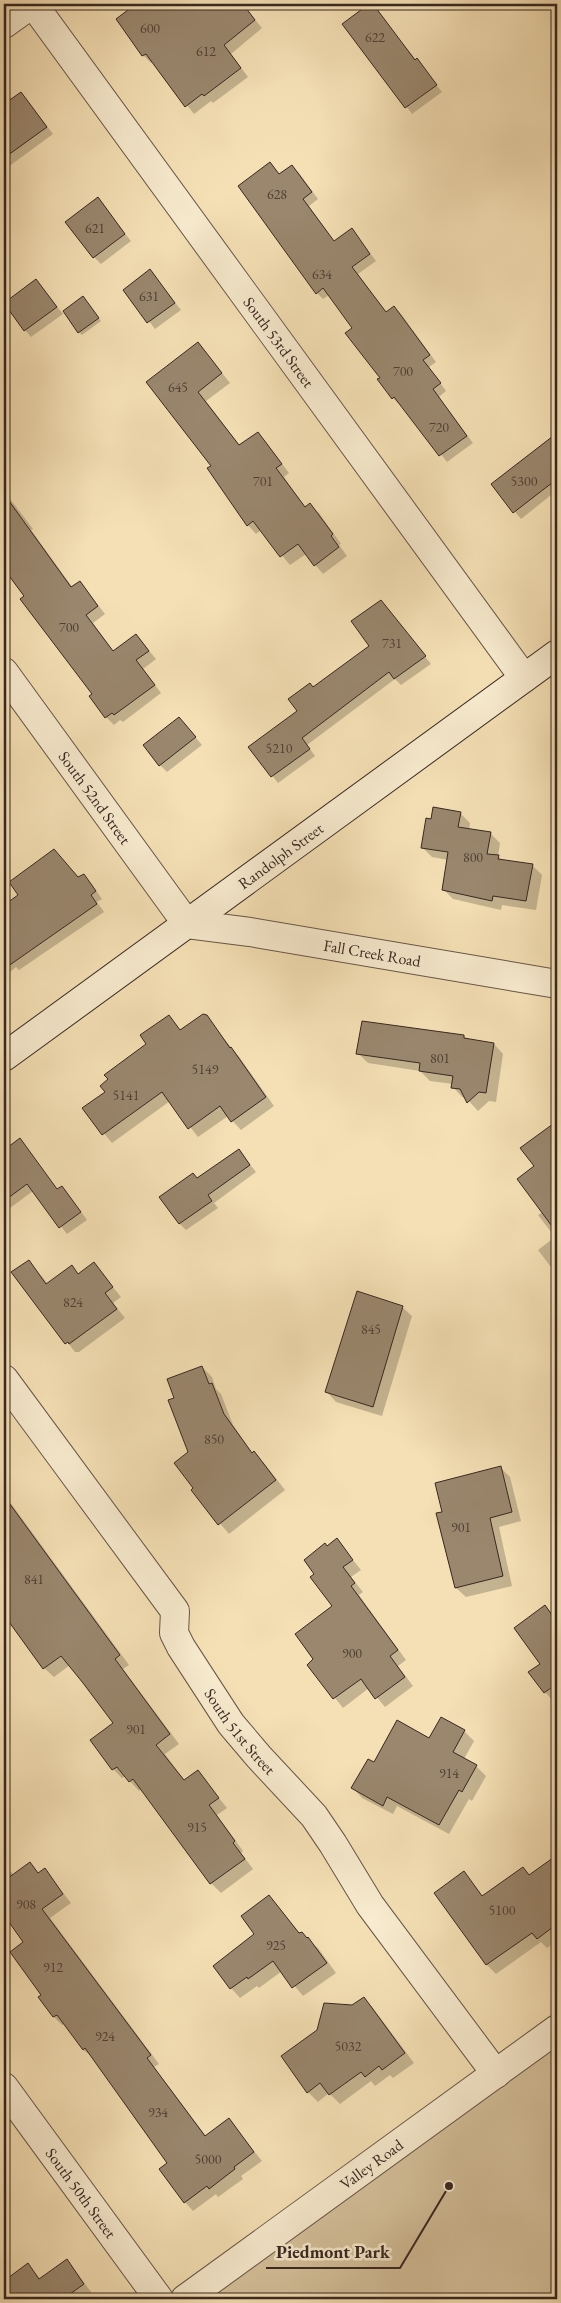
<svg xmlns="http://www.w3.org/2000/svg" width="561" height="2303" font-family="'EB Garamond',serif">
<rect width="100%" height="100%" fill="#f5e0b5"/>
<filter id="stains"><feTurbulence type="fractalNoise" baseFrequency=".004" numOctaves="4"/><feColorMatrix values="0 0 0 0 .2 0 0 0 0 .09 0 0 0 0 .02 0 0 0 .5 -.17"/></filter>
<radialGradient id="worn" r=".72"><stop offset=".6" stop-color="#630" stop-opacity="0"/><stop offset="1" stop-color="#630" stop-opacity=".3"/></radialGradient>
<path fill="#d5c19c" stroke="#86745f" d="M557 2029V2299H185Z"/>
<path fill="#0003" d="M139 4H231L234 8 242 4 262 28 231 54 248 77 213 103 211 101 194 114 153 62 151 63 143 55 117 19Z
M371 4 442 92 412 114 344 24Z
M21 93 53 134 4 170V106Z
M270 164 280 175 292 167 299 173 318 199 309 206 335 242 352 230 358 237 376 261 358 274 387 313 394 307 401 314 436 362 429 367 446 391 439 397 473 443 447 462 401 403 399 404 393 398 354 328 329 295 323 299 317 293Z
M97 199 131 241 101 264 94 257Z
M150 271 181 310 155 329 125 290Z
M36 281 63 314 31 337 25 330Z
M83 297 101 321 82 335 79 332Z
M198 343 230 383 206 401 240 446 258 433 266 442 289 473 284 477 306 508 310 505 319 513 341 544 339 545 347 556 323 574 306 554 290 565 261 530 256 534 248 525 212 466 148 382Z
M557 435 556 491 521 519 493 485Z
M4 491 33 529 31 530 73 588 80 582 105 614 93 623 114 652 136 635 156 659 143 669 161 693 123 722 120 720 114 725 106 717 91 697 94 695 4 567Z
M381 601 431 664 401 685 395 679 307 745 315 756 278 783 250 747 298 711 314 689 371 646Z
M179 718 202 745 167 772 160 765Z
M460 813 470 823 469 830 490 833 500 843 498 856 502 860 532 865 542 875 536 910 502 905 501 910 453 899 443 889 448 860 432 857 422 847 432 820Z
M54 850 79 878 83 875 91 883 102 899 97 902 104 912 19 970 16 967 4 977V907L20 895Z
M169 1017 181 1031 206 1017 240 1058 274 1106 241 1130 228 1116 198 1137 170 1101 112 1143 84 1109 107 1093Z
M463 1036 468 1040 494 1044 503 1054 496 1102 489 1101 478 1111 466 1098 462 1097 453 1087V1084L430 1081 420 1071 368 1063 358 1053Z
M550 1128 557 1135V1275L538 1250 555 1237 538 1215 543 1212 536 1167Z
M20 1140 58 1190 61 1187 68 1194 87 1220 67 1234 33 1191 10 1208 4 1202V1152Z
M239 1151 256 1172 214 1203 218 1208 186 1230 180 1224 198 1179Z
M29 1261 48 1284 72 1267 80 1275 94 1264 121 1297 113 1303 125 1318 79 1352H75L13 1272Z
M402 1307 412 1316 382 1416 336 1402 327 1392Z
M202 1367 212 1377 216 1389 221 1394 233 1425 253 1454 264 1463 285 1490 229 1534 192 1490 195 1488 189 1453 176 1399Z
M500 1467 510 1477 521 1521 499 1527 512 1586 466 1597 456 1588 437 1514 444 1513Z
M4 1494 129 1665 123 1669 179 1744 165 1754 185 1781 198 1772 227 1808 217 1815 243 1851 241 1853 253 1869 221 1893 211 1883 142 1788 139 1791 125 1776 122 1778 113 1769 114 1724 70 1665 54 1677 44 1668 4 1613Z
M337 1540 361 1570 351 1577 363 1592 359 1595 406 1660 398 1666 413 1686 385 1707 369 1688 343 1708 309 1665 315 1660 334 1606 316 1574 327 1547Z
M545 1606 557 1620V1699L554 1702 545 1692 542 1664Z
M441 1719 464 1731 474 1741 464 1759 476 1766 486 1776 472 1801 469 1799 449 1834 397 1806 393 1814 362 1798 353 1788 374 1764 430 1740Z
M552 1860 557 1866V1941L547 1948 541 1942 496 1974 487 1965 436 1893 464 1873 483 1896 523 1868 531 1876Z
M30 1864 39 1874 45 1870 71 1903 50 1918 159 2064 154 2067 206 2136 229 2120 262 2161 241 2176 243 2179 218 2197 216 2194 193 2211 185 2202 169 2163 93 2057 83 2050 65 2024 62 2025 54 2017 40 1997 43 1995 25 1942 4 1914V1873L9 1870 14 1875Z
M269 1896 300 1934 318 1948 336 1973 303 1996 282 1971 259 1988 257 1986 240 1998 231 1988Z
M364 1998 373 2008 414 2063 393 2078 390 2075 375 2086 371 2081 340 2104 329 2093 318 2102 308 2092 352 2007Z
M67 2261 92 2293 83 2299H4V2282L28 2265 40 2279Z"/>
<path fill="#9a876e" stroke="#372722" d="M136 4H243L255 20 224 45 241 68 204 96 202 94 185 107 146 54 142 56 116 19Z
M369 4H373L415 60 417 58 437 85 405 108 342 24Z
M21 92 47 127 4 158V104Z
M270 162 279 174 292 165 312 192 303 199 334 241 352 228 370 254 352 267 386 312 394 306 430 355 423 360 441 383 433 389 467 436 439 456 394 397 392 399 377 379 380 378 345 333 352 328 323 288 316 294 238 186Z
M98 197 125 234 93 258 65 222Z
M150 269 175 303 147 323 123 290Z
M36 279 57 307 24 331 4 303Z
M83 296 99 318 78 333 63 311Z
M198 342 222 373 198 392 239 445 258 432 282 464 276 468 305 507 310 503 333 534 331 536 339 547 314 566 298 544 280 557 253 521 247 526 207 468 211 466 146 382Z
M557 433V479L513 513 491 484Z
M4 494 71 587 80 581 98 606 86 615 113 651 136 634 149 651 136 660 155 685 114 715 112 713 105 718 89 696 92 694 20 599 24 596 4 569Z
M381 600 426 656 394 679 389 672 302 738 310 749 271 777 248 747 297 711 288 699 310 683 313 687 369 646 351 621Z
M179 717 196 737 159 766 143 745Z
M433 807 461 812 458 827 491 832 487 854 499 855 498 859 533 864 526 901 493 896 492 901 442 890 448 852 421 848 426 818 431 819Z
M54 849 78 877 84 874 96 891 91 895 97 904 4 969V905L18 895 9 882Z
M203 1014 207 1015 230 1048 231 1047 266 1097 231 1122 220 1106 188 1129 162 1092 102 1135 82 1108 105 1092 100 1086 108 1079 104 1075 146 1044 140 1035 169 1015 180 1030Z
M362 1021 464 1035V1038L494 1043 486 1093 479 1092 467 1103 460 1089 451 1088 453 1076 419 1071 420 1063 356 1054Z
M557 1121V1233L517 1179 534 1166 520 1148Z
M20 1138 57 1189 62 1186 81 1212 59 1228 27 1184 4 1201V1150Z
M239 1149 250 1165 208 1195 212 1201 179 1224 159 1197 193 1173 197 1178Z
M29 1260 46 1284 72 1265 78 1274 94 1262 113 1287 105 1293 117 1309 69 1344 68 1342 65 1344 11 1272Z
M357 1291 403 1306 373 1407 325 1392Z
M202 1366 209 1384 212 1383 224 1414 252 1453 254 1451 276 1480 218 1525 191 1490 193 1488 174 1463 188 1452 168 1400 174 1398 167 1379Z
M501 1466 512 1512 490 1518 503 1576 455 1588 436 1513 442 1512 435 1483Z
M4 1496 120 1655 115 1659 170 1734 156 1745 184 1780 198 1770 219 1798 209 1805 235 1841 233 1843 245 1859 210 1884 133 1779 129 1782 117 1767 112 1770 90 1740 113 1723 83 1683 61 1656 43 1669 4 1615Z
M337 1538 353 1560 343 1567 355 1583 351 1586 398 1650 390 1656 405 1677 375 1699 361 1679 333 1699 307 1665 313 1659 295 1634 332 1606 310 1577 314 1574 304 1560 325 1543 327 1546Z
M545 1605 557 1622V1688L555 1685 544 1693 528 1672 540 1664 514 1628Z
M441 1717 465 1730 453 1752 477 1765 462 1792 459 1790 439 1825 387 1797 383 1806 351 1788 368 1759 374 1762 397 1720 429 1738Z
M557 1855V1924L537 1939 532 1933 486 1965 434 1893 464 1871 482 1896 523 1867 529 1875Z
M30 1862 38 1873 45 1868 63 1894 42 1909 151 2055 147 2058 205 2136 229 2118 254 2152 234 2167 235 2169 209 2189 207 2186 184 2203 159 2169 167 2163 85 2048 83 2050 57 2015 53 2017 38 1997 41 1995 10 1952 23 1942 4 1915V1881Z
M269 1895 299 1933 302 1932 307 1938 308 1937 327 1963 292 1988 273 1961 248 1979 247 1977 230 1989 213 1966 254 1934 241 1916Z
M364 1997 405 2053 382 2070 379 2066 365 2077 361 2072 329 2095 320 2083 307 2093 281 2056 317 2030 324 2003 352 2005Z
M67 2259 84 2284 63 2299H4V2281L28 2263 39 2279Z"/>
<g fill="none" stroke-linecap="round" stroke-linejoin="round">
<defs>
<g id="minor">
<path id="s1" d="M33 4 524 678"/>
<path d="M4 24 32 4"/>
<path id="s2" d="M4 672 187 924 250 932 557 984"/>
<path id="s3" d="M4 1379 175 1611 174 1633 181 1647 231 1724 259 1757 314 1816 333 1844 370 1905 496 2074"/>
<path id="s4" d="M4 2087 159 2299"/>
</g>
<g id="tertiary">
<path id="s5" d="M185 2299 557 2029"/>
</g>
<g id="secondary">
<path id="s6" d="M4 1057 557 654"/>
</g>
</defs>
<use href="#minor" stroke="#665547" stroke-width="30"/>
<use href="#tertiary" stroke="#665547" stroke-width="30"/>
<use href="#secondary" stroke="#372722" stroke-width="30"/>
<use href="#minor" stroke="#f8ebcf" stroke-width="28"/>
<use href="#tertiary" stroke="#f8ebcf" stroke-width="28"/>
<use href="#secondary" stroke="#f8ebcf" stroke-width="28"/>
</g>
<g text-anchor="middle" stroke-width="5" stroke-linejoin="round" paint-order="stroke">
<g font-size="14" fill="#503f35">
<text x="150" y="33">600</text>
<text x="375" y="42">622</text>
<text x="206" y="56">612</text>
<text x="277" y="199">628</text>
<text x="95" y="233">621</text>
<text x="322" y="279">634</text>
<text x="149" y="301">631</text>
<text x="403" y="376">700</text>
<text x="178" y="392">645</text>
<text x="439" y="432">720</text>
<text x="263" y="486">701</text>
<text x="524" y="486">5300</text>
<text x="69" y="632">700</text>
<text x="392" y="648">731</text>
<text x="279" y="753">5210</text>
<text x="473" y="862">800</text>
<text x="440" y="1063">801</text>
<text x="205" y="1074">5149</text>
<text x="126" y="1100">5141</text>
<text x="73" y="1307">824</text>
<text x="371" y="1334">845</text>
<text x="214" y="1444">850</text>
<text x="461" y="1532">901</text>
<text x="34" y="1584">841</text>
<text x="352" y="1658">900</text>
<text x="136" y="1734">901</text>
<text x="449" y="1778">914</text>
<text x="197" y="1832">915</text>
<text x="26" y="1909">908</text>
<text x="502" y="1915">5100</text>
<text x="276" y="1950">925</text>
<text x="53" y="1972">912</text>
<text x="105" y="2041">924</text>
<text x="348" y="2051">5032</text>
<text x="158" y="2117">934</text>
<text x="208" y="2164">5000</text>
</g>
<g font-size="16" fill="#372722" stroke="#f8ebcf">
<text dy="6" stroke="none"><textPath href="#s1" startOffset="418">South 53rd Street</textPath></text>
<text dy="6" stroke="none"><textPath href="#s2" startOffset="155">South 52nd Street</textPath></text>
<text dy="6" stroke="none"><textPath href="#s6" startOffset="342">Randolph Street</textPath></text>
<text dy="6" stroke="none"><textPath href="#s2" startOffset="499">Fall Creek Road</textPath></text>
<text dy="6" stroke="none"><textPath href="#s3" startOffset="429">South 51st Street</textPath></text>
<text dy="6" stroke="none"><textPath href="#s5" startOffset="230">Valley Road</textPath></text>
<text dy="6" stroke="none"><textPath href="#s4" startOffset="131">South 50th Street</textPath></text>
</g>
</g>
<path fill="none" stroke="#372722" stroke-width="2" d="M449 2186L400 2268H266"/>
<circle fill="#372722" stroke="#f8ebcf" stroke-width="2" cx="449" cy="2186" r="5"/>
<g font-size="18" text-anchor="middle" font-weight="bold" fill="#372722" stroke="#f8ebcf" stroke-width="5" stroke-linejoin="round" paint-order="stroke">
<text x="333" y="2258">Piedmont Park</text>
</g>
<rect width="561" height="2303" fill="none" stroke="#f5e0b5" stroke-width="20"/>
<rect x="5" y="5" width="551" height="2293" fill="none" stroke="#372722" stroke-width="2.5"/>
<rect x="10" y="10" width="541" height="2283" fill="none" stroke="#372722"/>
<rect width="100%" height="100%" filter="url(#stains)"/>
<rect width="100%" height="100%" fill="url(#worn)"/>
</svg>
